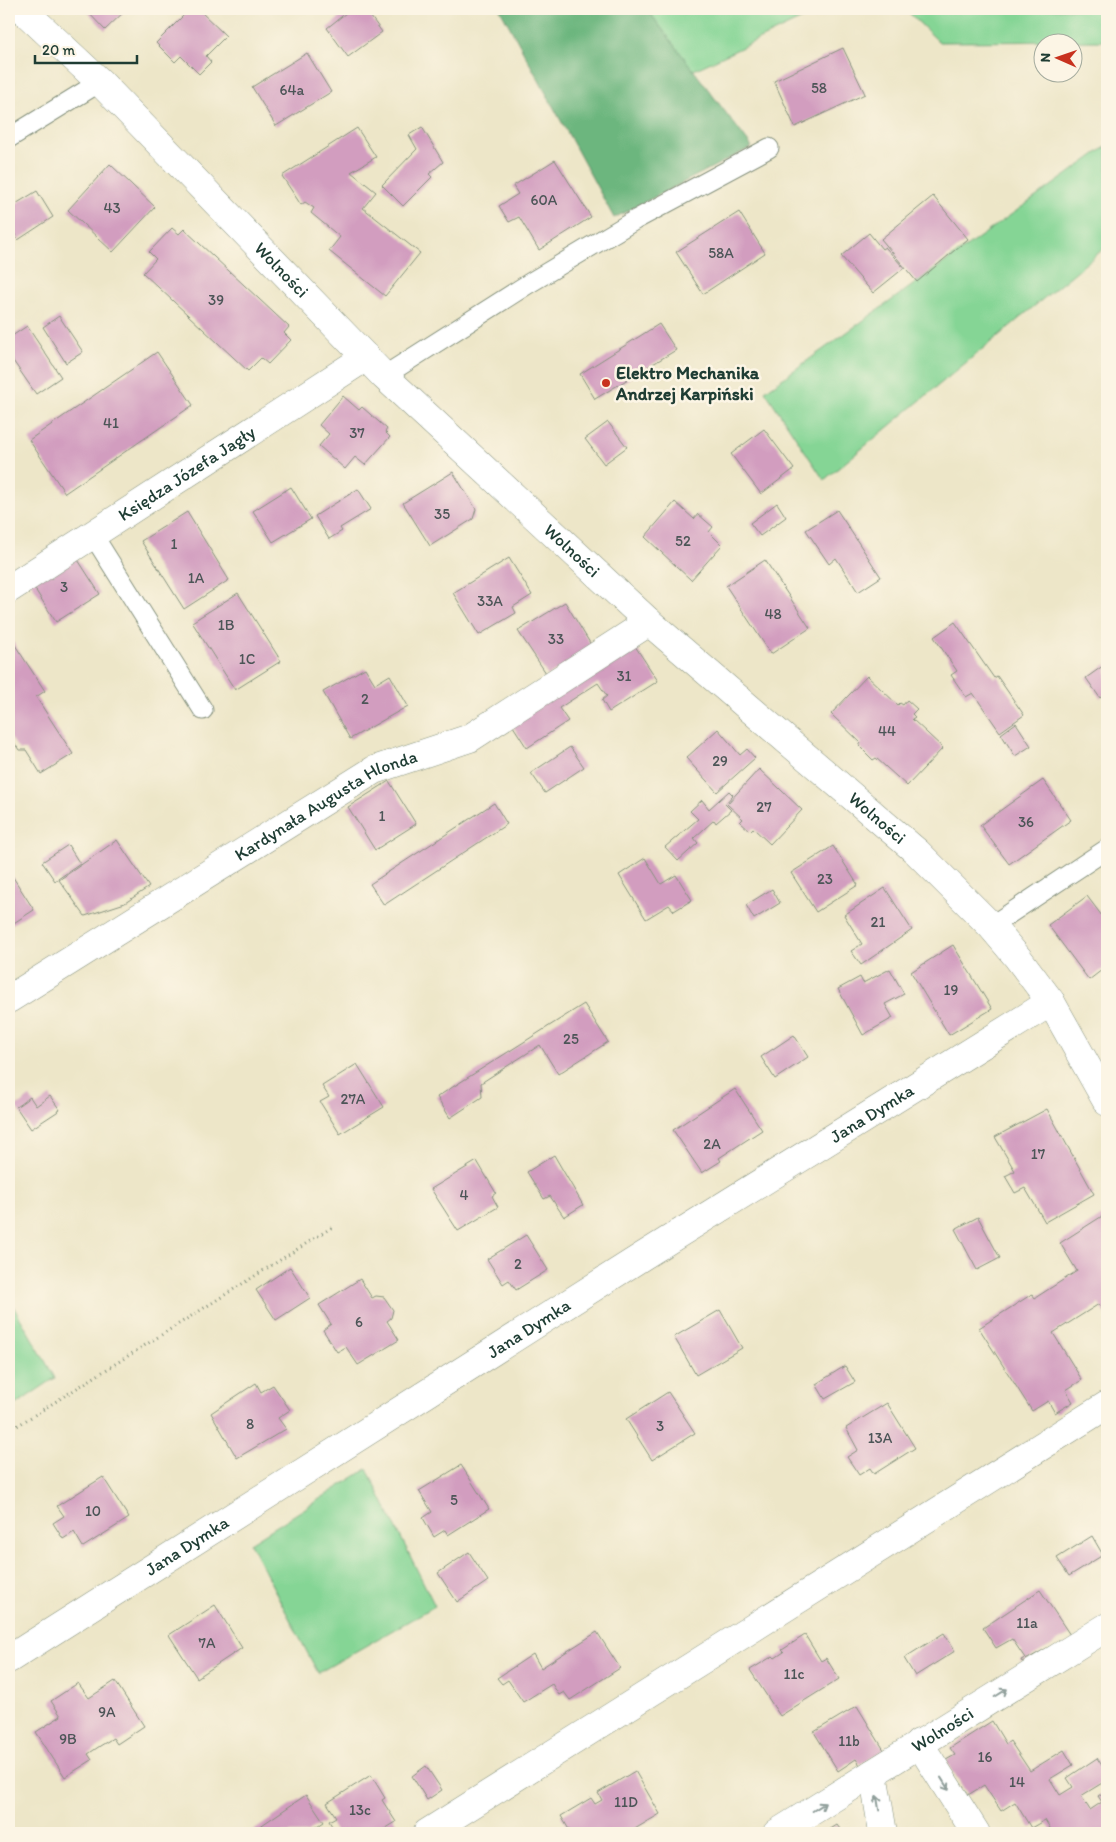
<svg xmlns="http://www.w3.org/2000/svg" width="1116" height="1842" font-family="Itim,sans-serif">
<rect width="100%" height="100%" fill="#fcf5e5"/>
<filter id="ink" filterUnits="userSpaceOnUse"><feTurbulence type="fractalNoise" baseFrequency=".02" numOctaves="2"/><feDisplacementMap in="SourceGraphic" scale="10" xChannelSelector="R" yChannelSelector="G"/><feConvolveMatrix kernelMatrix="1 2 1 2 8 2 1 2 1" color-interpolation-filters="sRGB"/></filter>
<filter id="wash" filterUnits="userSpaceOnUse"><feTurbulence type="fractalNoise" baseFrequency=".0096" numOctaves="4" result="noise"/><feDisplacementMap in="SourceGraphic" scale="20" xChannelSelector="R" yChannelSelector="G"/><feGaussianBlur stdDeviation="1.12" result="paint"/><feColorMatrix in="noise" values="0 0 0 0 0 0 0 0 0 0 0 0 0 0 0 0 0 1.4 0 .05"/><feComposite in="paint" operator="in"/></filter>
<g filter="url(#wash)">
<rect width="100%" height="100%" fill="#ede6c8"/>
<path fill="#85d595" stroke="#528964" d="M647 9H823L692 71Z
M905 9H1107V41L939 42Z
M1107 146V246L824 480 765 391Z
M9 1299 55 1378 9 1409Z
M367 1469 435 1606 318 1673 250 1543Z"/>
<path fill="#6cb67e" stroke="#467a59" d="M500 9H647L752 147 614 218Z"/>
<g id="blocks">
<path fill="#d29dbf" d="M85 9H127L105 30Z
M190 9H198L226 36 206 56 211 62 199 74 181 56 175 62 156 43Z
M351 9H365L382 32 348 57 327 28Z
M843 48 865 94 795 127 774 81Z
M307 53 331 92 276 126 252 87Z
M422 127 443 162 429 174 432 177 403 206 382 185 417 149 409 135Z
M357 128 376 157 351 172 376 192 363 208 420 253 385 296 329 251 340 237 311 213 314 208 305 202 301 205 282 176Z
M555 160 591 217 539 250 519 217 509 222 499 206 518 194 513 186Z
M110 164 155 207 113 252 68 210Z
M37 191 53 217 18 240 9 224V208Z
M933 196 968 239 917 282 881 239Z
M739 212 765 253 703 294 676 252Z
M172 228 179 234 184 229 289 327 284 333 291 340 268 364 261 358 248 371 143 273 156 259 149 252Z
M869 233 882 249 885 247 904 268 873 293 841 256Z
M59 316 83 352 66 363 43 327Z
M659 324 676 350 595 399 580 374Z
M27 326 61 377 36 394 9 355V338Z
M157 352 193 405 65 493 29 440Z
M343 396 359 410 362 407 387 429 385 432 390 437 365 465 355 457 345 469 319 446 329 434 319 425Z
M608 422 627 447 604 464 585 439Z
M764 429 794 469 761 494 731 454Z
M453 472 476 509 473 519 430 546 403 503Z
M291 487 311 519 273 542 253 511Z
M358 489 371 509 340 528 342 531 329 539 315 516Z
M675 502 694 519 698 514 713 527 709 532 722 545 691 580 645 537Z
M777 503 786 517 760 536 750 523Z
M837 510 881 577 858 592 836 558 829 564 806 530Z
M187 512 229 580 184 609 141 541Z
M73 552 100 594 56 622 29 580Z
M509 558 532 595 513 607 516 613 479 635 453 593Z
M765 560 810 628 771 654 726 586Z
M238 593 281 661 235 690 192 622Z
M565 602 593 648 548 676 518 631Z
M955 622 994 678 997 676 1024 715 1000 732 973 693 966 697 951 675 957 671 934 637Z
M13 642 45 691 36 697 73 754 41 774 26 750H19L9 735V645Z
M633 643 658 681 609 712 602 700 607 696 598 683 559 708 568 721 527 748 511 723Z
M1107 663V693L1100 698 1086 678Z
M365 668 375 684 390 675 408 706 350 739 323 692Z
M867 676 898 705 900 703 903 705 907 700 917 709 912 714 915 717 912 719 943 748 907 786 876 758 873 760 859 746 861 743 831 714Z
M1016 723 1031 746 1015 756 1001 734Z
M718 729 740 755 747 749 755 758 717 792 686 758Z
M570 747 584 767 545 793 531 773Z
M759 769 802 810 770 844 753 828 750 831 740 822 743 819 727 804Z
M1043 780 1071 820 1009 864 980 825Z
M389 781 416 824 375 850 348 807Z
M729 791 733 795 725 804 731 810 716 823 714 820 694 838 698 843 678 861 665 847 698 819 690 811 702 800 709 809Z
M494 803 507 824 384 905 370 884Z
M117 840 149 887 125 903 85 916 59 880Z
M68 845 80 864 55 881 42 862Z
M833 846 858 885 816 912 791 873Z
M645 858 661 884 676 875 692 900 674 911 669 905 646 919 619 875Z
M9 871 34 910 9 926Z
M885 888 912 930 861 965 851 951 862 944 844 915Z
M772 889 780 903 754 919 746 905Z
M1087 896 1102 916 1107 912V966L1089 980 1048 925Z
M953 945 992 1009 949 1035 911 972Z
M890 969 904 994 885 1004 893 1018 863 1035 838 989 860 977 863 983Z
M584 1004 608 1042 558 1074 540 1045 481 1083 482 1097 450 1118 437 1097Z
M794 1035 808 1057 775 1079 761 1057Z
M357 1064 384 1107 340 1134 320 1102 329 1097 322 1086Z
M735 1089 762 1130 719 1158 721 1161 702 1173 673 1130Z
M50 1096 60 1110 31 1129 16 1107 30 1097 36 1106Z
M1047 1109 1094 1194 1045 1222 1025 1188 1015 1193 1005 1176 1015 1171 995 1137Z
M554 1155 583 1205 564 1217 550 1196 544 1199 527 1172Z
M477 1161 496 1193 492 1196 498 1207 458 1231 431 1189Z
M1107 1213V1318L1099 1304 1053 1333 1082 1380 1066 1390 1073 1402 1055 1413 1048 1401 1032 1411 979 1328 1032 1294 1035 1298 1077 1271 1060 1243Z
M978 1217 1000 1258 977 1270 955 1229Z
M526 1235 548 1270 516 1290 509 1280 503 1284 487 1259Z
M290 1267 310 1298 276 1320 256 1290Z
M360 1279 372 1298 376 1296 384 1297 393 1310 391 1318 387 1321 399 1340 358 1365 346 1347 337 1352 323 1330 331 1324 319 1305Z
M720 1310 742 1348 696 1375 674 1337Z
M845 1366 855 1382 825 1399 816 1384Z
M256 1383 261 1392 273 1385 290 1410 278 1418 286 1429 237 1458 211 1413Z
M668 1392 695 1433 652 1460 626 1419Z
M887 1403 915 1448 874 1474 870 1468 859 1475 847 1457 858 1450 846 1428Z
M461 1465 489 1509 448 1535 445 1530 434 1537 423 1518 432 1512 419 1491Z
M103 1477 129 1518 83 1547 74 1532 63 1539 53 1523 64 1516 57 1506Z
M1092 1536 1103 1555 1069 1576 1057 1558Z
M469 1552 488 1581 457 1602 438 1573Z
M1040 1590 1070 1635 1022 1662 1021 1660 1025 1658 1012 1639 996 1648 983 1628Z
M215 1605 242 1648 197 1678 169 1635Z
M597 1632 620 1668 570 1700 564 1692 559 1695 552 1684 523 1702 508 1680 502 1684 497 1678 533 1654 541 1668Z
M944 1633 955 1651 915 1676 904 1658Z
M805 1635 821 1661 826 1658 839 1679 780 1716 750 1670 773 1656 775 1658 784 1652 782 1650Z
M115 1681 144 1726 117 1744 113 1738 100 1746 88 1754 92 1760 65 1777 36 1732 61 1716 51 1701 78 1683 89 1698Z
M857 1706 884 1750 860 1765 856 1759 838 1771 814 1732Z
M992 1721 1006 1744 1010 1741 1030 1771 1064 1750 1073 1765 1050 1779 1060 1795 1073 1787 1067 1778 1097 1758 1107 1773V1780L1081 1796 1090 1810 1102 1802 1098 1796 1107 1790V1833H1053L1045 1820 1031 1828 1015 1802 1001 1811 984 1785 968 1795 946 1760 955 1755 950 1748Z
M426 1766 442 1790 427 1800 412 1776Z
M635 1771 660 1814 628 1833H571L561 1816 591 1798 595 1804 602 1800 598 1793Z
M371 1775 385 1798 382 1800 396 1822 378 1833H336L329 1821 336 1817 327 1803Z
M306 1795 324 1822 307 1833H255L253 1831Z
M837 1825 843 1833H824Z"/>
</g>
</g>
<g filter="url(#ink)">
<use href="#blocks" fill-opacity="0" stroke="#86927e" stroke-width="1"/>
<g fill="none" stroke-linecap="round" stroke-linejoin="round">
<defs>
<path id="service" d="M9 138 100 82
M384 376 528 284 635 220 769 148
M93 535 203 710
M991 926 1107 849"/>
<g id="minor">
<path id="s1" d="M22 9 100 82 384 376 649 622 917 852 991 926 1018 958 1051 1002 1107 1102"/>
<path id="s2" d="M9 589 366 357"/>
<path id="s3" d="M9 999 374 770 470 738 649 622"/>
<path id="s4" d="M9 1659 643 1256 1051 1002"/>
<path d="M919 1743 976 1833"/>
<path d="M873 1773 883 1833"/>
<path d="M427 1833 1107 1405"/>
<path id="s5" d="M777 1833 1107 1627"/>
</g>
</defs>
<use href="#service" stroke="#86927e" stroke-width="21"/>
<use href="#minor" stroke="#86927e" stroke-width="29"/>
<path stroke="#86927e" stroke-width="3" stroke-dasharray="1 4" stroke-linecap="butt" d="M9 1431 334 1226"/>
<use href="#service" stroke="#fff" stroke-width="19"/>
<use href="#minor" stroke="#fff" stroke-width="28"/>
</g>
<defs><path id="oneway-shaft" d="M-6 0H5M1.5-3L5.5 0L1.5 3" fill="none" stroke-width="1.6" stroke-linecap="round" stroke-linejoin="round" transform="scale(1.25)"/></defs>
<g stroke="#8f9e9a">
<use href="#oneway-shaft" transform="translate(1001 1693) rotate(-32)"/>
<use href="#oneway-shaft" transform="translate(945 1784) rotate(58)"/>
<use href="#oneway-shaft" transform="translate(878 1803) rotate(-99)"/>
<use href="#oneway-shaft" transform="translate(819 1807) rotate(-32)"/>
</g>
</g>
<circle fill="#c8321e" stroke="#fcf5e5" stroke-width="2" cx="606" cy="383" r="5"/>
<g text-anchor="middle" stroke-width="5" stroke-linejoin="round" paint-order="stroke">
<g font-size="15" fill="#4c5557">
<text x="819" y="93">58</text>
<text x="292" y="95">64a</text>
<text x="544" y="205">60A</text>
<text x="112" y="213">43</text>
<text x="721" y="258">58A</text>
<text x="216" y="305">39</text>
<text x="111" y="428">41</text>
<text x="357" y="438">37</text>
<text x="442" y="519">35</text>
<text x="683" y="546">52</text>
<text x="174" y="549">1</text>
<text x="196" y="583">1A</text>
<text x="64" y="592">3</text>
<text x="490" y="606">33A</text>
<text x="773" y="619">48</text>
<text x="226" y="630">1B</text>
<text x="556" y="644">33</text>
<text x="247" y="664">1C</text>
<text x="624" y="681">31</text>
<text x="365" y="704">2</text>
<text x="887" y="736">44</text>
<text x="720" y="766">29</text>
<text x="764" y="812">27</text>
<text x="382" y="821">1</text>
<text x="1026" y="827">36</text>
<text x="825" y="884">23</text>
<text x="878" y="927">21</text>
<text x="951" y="995">19</text>
<text x="571" y="1044">25</text>
<text x="353" y="1104">27A</text>
<text x="712" y="1149">2A</text>
<text x="1038" y="1159">17</text>
<text x="464" y="1200">4</text>
<text x="518" y="1269">2</text>
<text x="359" y="1327">6</text>
<text x="250" y="1429">8</text>
<text x="660" y="1431">3</text>
<text x="880" y="1443">13A</text>
<text x="454" y="1505">5</text>
<text x="93" y="1516">10</text>
<text x="1027" y="1628">11a</text>
<text x="207" y="1648">7A</text>
<text x="794" y="1679">11c</text>
<text x="107" y="1717">9A</text>
<text x="68" y="1744">9B</text>
<text x="849" y="1746">11b</text>
<text x="985" y="1762">16</text>
<text x="1017" y="1787">14</text>
<text x="626" y="1807">11D</text>
<text x="360" y="1815">13c</text>
</g>
<g font-size="18" fill="#1f3d34" stroke="#fcf5e5">
<text dy="6" stroke="none"><textPath href="#s1" startOffset="368">Wolności</textPath></text>
<text dy="6" stroke="none"><textPath href="#s2" startOffset="212">Księdza Józefa Jagły</textPath></text>
<text dy="6" stroke="none"><textPath href="#s1" startOffset="772">Wolności</textPath></text>
<text dy="6" stroke="none"><textPath href="#s3" startOffset="372">Kardynała Augusta Hlonda</textPath></text>
<text dy="6" stroke="none"><textPath href="#s1" startOffset="1178">Wolności</textPath></text>
<text dy="6" stroke="none"><textPath href="#s4" startOffset="1021">Jana Dymka</textPath></text>
<text dy="6" stroke="none"><textPath href="#s4" startOffset="616">Jana Dymka</textPath></text>
<text dy="6" stroke="none"><textPath href="#s4" startOffset="211">Jana Dymka</textPath></text>
<text dy="6" stroke="none"><textPath href="#s5" startOffset="195">Wolności</textPath></text>
</g>
<g font-size="18" font-weight="bold" fill="#1f3d34" stroke="#fcf5e5" text-anchor="start">
<text x="616" y="379">Elektro Mechanika<tspan x="616" dy="21">Andrzej Karpiński</tspan></text>
</g>
</g>
<rect width="1116" height="1842" fill="none" stroke="#fcf5e5" stroke-width="30"/>
<g transform="translate(1058 58) rotate(272)"><circle r="24" fill="#fcf5e5" stroke="#a4ab9e"/>
<path d="M0-4L9 19L0 12L-9 19Z" fill="#c8321e"/>
<text y="-8" font-size="14" font-weight="bold" text-anchor="middle" fill="#1f3d34">N</text>
</g>
<path d="M35 55v8h102v-8" fill="none" stroke="#1f3d34" stroke-width="2.5"/>
<text x="42" y="55" font-size="15" fill="#1f3d34" stroke="#fcf5e5" stroke-width="4" paint-order="stroke">20 m</text>
</svg>
